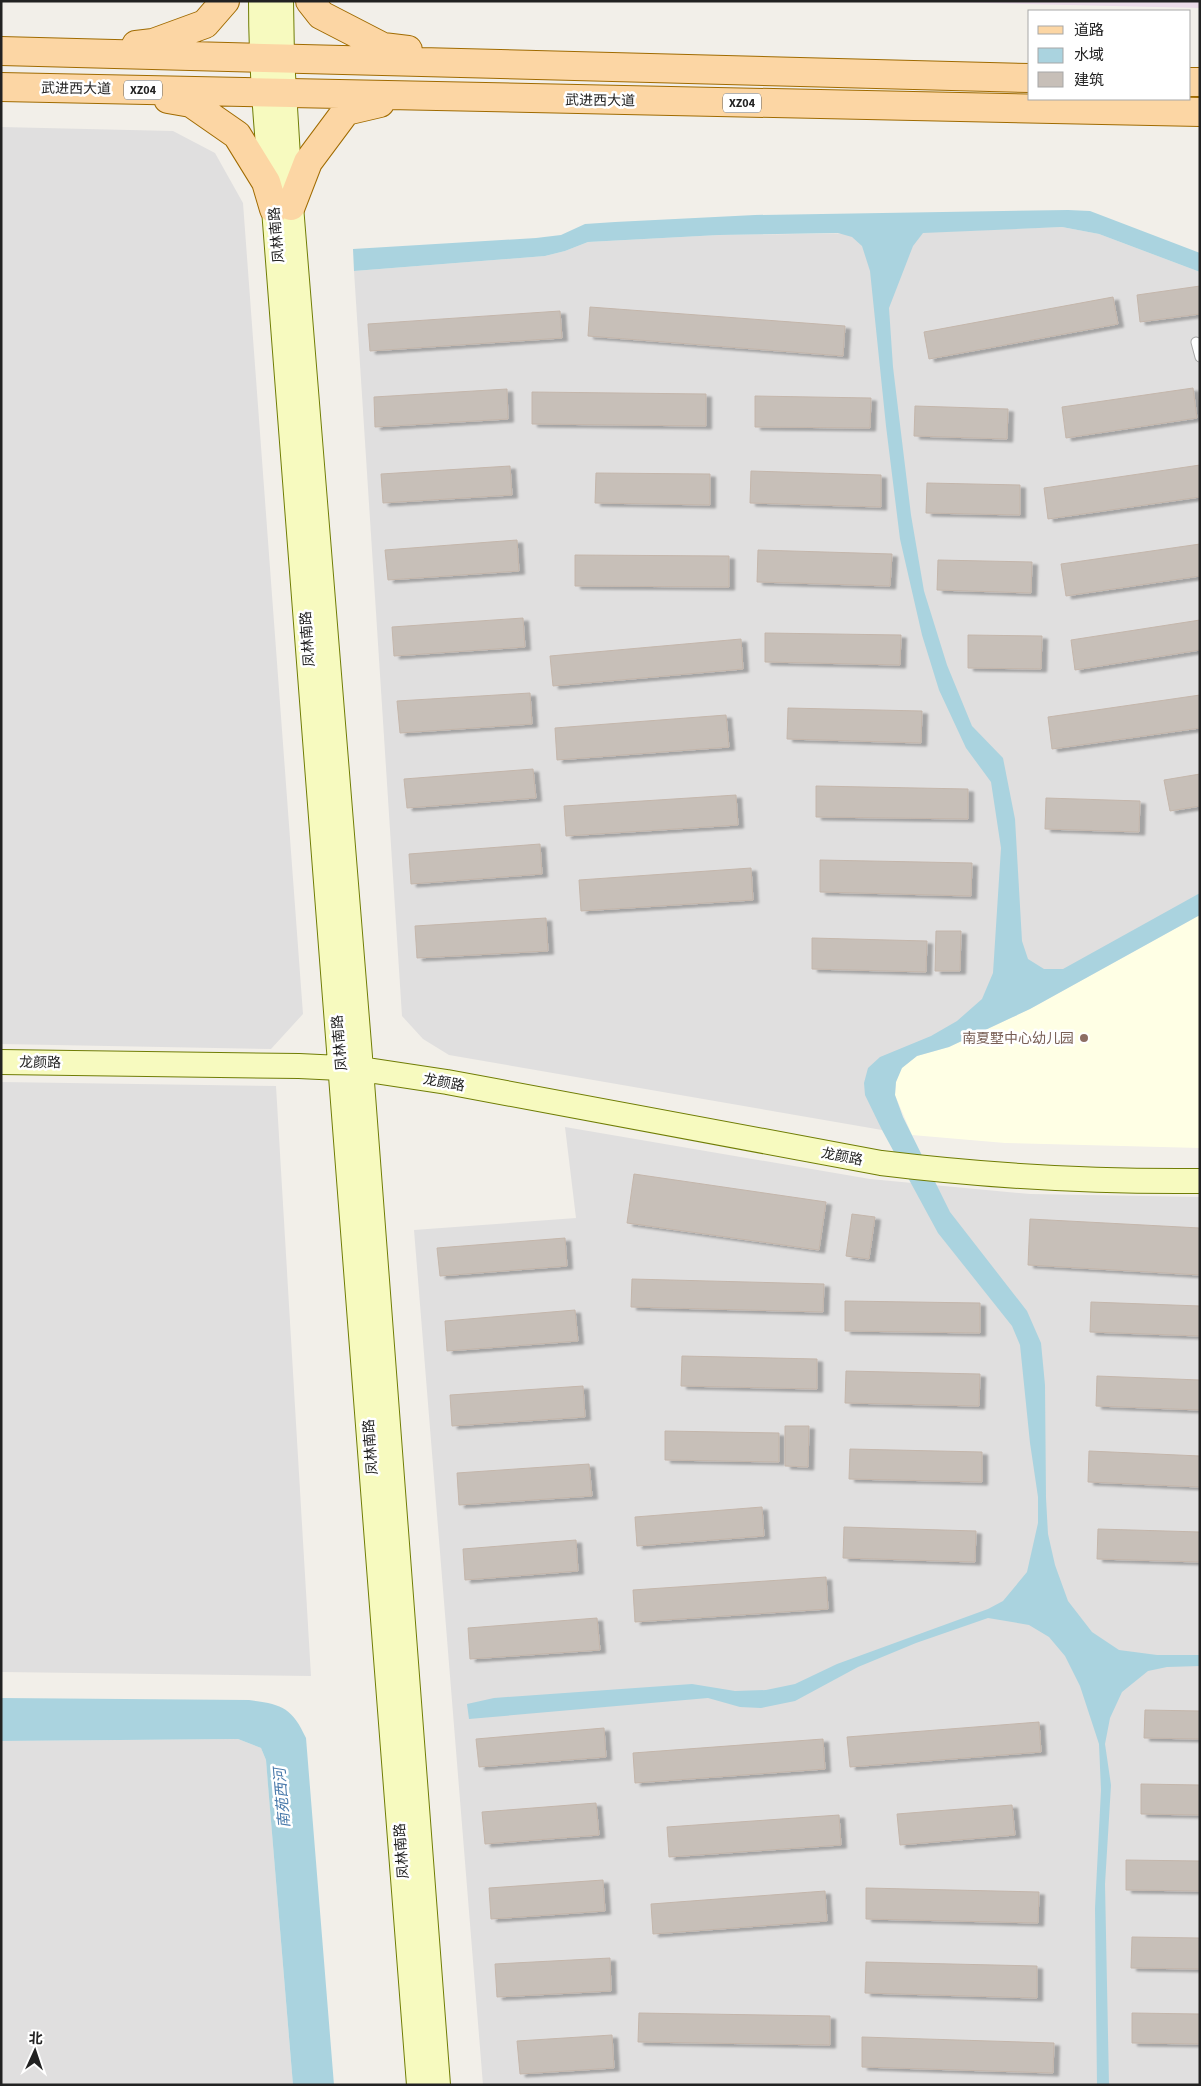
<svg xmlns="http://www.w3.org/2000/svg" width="1201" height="2086" font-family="'Source Sans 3','Noto Sans SC',sans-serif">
<defs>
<filter id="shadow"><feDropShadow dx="5.5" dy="3" stdDeviation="1" flood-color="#0004"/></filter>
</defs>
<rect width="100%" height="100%" fill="#f2efe9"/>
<path fill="#e0dfdf" d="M1 127 173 131 215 153 243 203 303 1014 271 1049 1 1044Z
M1062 227 1099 234 1200 272V901L888 1066 882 1130 449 1055 423 1039 402 1016 354 271 545 256 565 251 588 242 719 235 930 232Z
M1 1082 276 1086 311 1676 1 1672Z
M565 1127 870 1179 1030 1194 1200 1197V2085H483L414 1230 576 1218Z
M238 1739 261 1748 266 1760 293 2085H1V1741Z"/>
<path fill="#ebdbe8" d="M903 1H1200V8Z"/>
<path fill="#ffffe5" d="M1200 915V1148L1005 1143 912 1135 895 1095 896 1082 901 1068 917 1056 949 1047 1030 1009Z"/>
<path fill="#aad3df" d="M1068 210 1090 211 1200 253V272L1099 234 1062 227 923 233 913 246 889 308 893 367 911 515 924 591 947 665 972 726 1003 758 1015 819 1022 941 1028 959 1044 969H1063L1200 893V915L1030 1009 949 1047 917 1056 902 1068 896 1082 895 1095 903 1117 950 1212 1027 1311 1041 1343 1045 1385 1046 1498 1048 1534 1055 1565 1068 1601 1092 1632 1119 1650 1157 1655H1200V1666L1167 1667 1148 1671 1122 1692 1110 1718 1105 1744 1111 1785 1105 1884 1109 2085H1097L1095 1908 1101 1790 1099 1744 1080 1686 1065 1656 1049 1637 1029 1625 988 1618 916 1643 858 1667 795 1701 761 1708 740 1707 708 1698 469 1719 467 1704 494 1698 692 1684 735 1691 766 1690 795 1684 837 1664 988 1609 1003 1601 1027 1572 1038 1523V1497L1030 1443 1020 1345 1012 1326 938 1233 882 1130 865 1095 864 1083 868 1068 880 1057 931 1036 957 1021 982 999 993 973 1001 848 991 782 966 748 939 690 922 635 900 539 886 426 870 271 862 246 852 237 838 233 719 235 588 242 565 251 545 256 354 271 353 249 536 238 561 235 585 224 615 222 755 215Z
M1 1698 249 1700C281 1704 292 1707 306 1738L334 2085H293L268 1785 266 1760 261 1748 238 1739 1 1741Z"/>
<path fill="#c7bfb8" stroke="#c4b6ab" filter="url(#shadow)" d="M1200 286V314L1140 322 1137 295Z
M1113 297 1118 324 929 359 924 332Z
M590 307 845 326 843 356 588 336Z
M560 311 562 338 370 351 368 324Z
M1193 388 1197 418 1066 438 1062 407Z
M507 389 508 419 375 427 374 397Z
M532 392 706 394V426L532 424Z
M755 396 871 398 870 428 755 427Z
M915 406 1008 409 1007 439 914 436Z
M1200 465V497L1048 519 1044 488Z
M510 466 512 495 383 503 381 474Z
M751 471 881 475V507L750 503Z
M596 473 710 474V505L595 503Z
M927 483 1020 485V515L926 513Z
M517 540 519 571 388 580 385 550Z
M1200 544V576L1066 596 1061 564Z
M758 550 892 554 890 586 757 582Z
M575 555 729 556V587L575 586Z
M938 560 1032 562 1031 593 937 590Z
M523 618 525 647 394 656 392 627Z
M1200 620V650L1075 670 1071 640Z
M765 633 901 635 900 665 765 662Z
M968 635 1042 636 1041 669 968 668Z
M741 639 743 669 553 686 550 656Z
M530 693 532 724 400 733 397 701Z
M1200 695V728L1052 749 1048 717Z
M788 708 922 711 921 743 787 739Z
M726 715 729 747 557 760 555 728Z
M533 769 536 798 407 808 404 779Z
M1200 774V806L1170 811 1164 780Z
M816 786 968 789V819L816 817Z
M736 795 738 825 566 836 564 806Z
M1046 798 1140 801 1139 832 1045 829Z
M540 844 542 874 411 884 409 854Z
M820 860 972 863 971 896 820 892Z
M751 868 753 900 581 911 579 880Z
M546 918 548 951 417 958 415 926Z
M936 931H961L960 971H935Z
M812 938 927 941 926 972 812 969Z
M634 1174 826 1202 819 1250 627 1223Z
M852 1214 875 1217 869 1259 846 1256Z
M1030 1219 1200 1228V1275L1028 1265Z
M565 1238 567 1266 440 1276 437 1248Z
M632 1279 824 1284 823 1312 631 1307Z
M845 1301 980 1303V1333L845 1331Z
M1091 1302 1200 1306V1336L1090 1332Z
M575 1310 578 1341 447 1351 445 1321Z
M682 1356 817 1359V1389L681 1386Z
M846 1371 980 1374 979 1406 845 1403Z
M1097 1376 1200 1380V1410L1096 1406Z
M583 1386 585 1417 452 1426 450 1395Z
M785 1426H809L808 1467 785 1466Z
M665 1431 779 1433V1462L665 1460Z
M850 1449 982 1452V1482L849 1479Z
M1089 1451 1200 1456V1487L1088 1482Z
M589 1464 592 1496 459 1505 457 1473Z
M762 1507 764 1536 637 1546 635 1517Z
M844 1527 976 1531 975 1562 843 1558Z
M1098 1529 1200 1532V1562L1097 1559Z
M576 1540 578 1571 465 1580 463 1549Z
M826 1577 828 1609 635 1622 633 1590Z
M597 1618 600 1650 470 1659 468 1628Z
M1145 1710 1200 1711V1739L1144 1738Z
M1039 1722 1041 1752 850 1767 847 1737Z
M604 1728 606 1757 479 1767 476 1739Z
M823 1739 825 1769 635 1783 633 1753Z
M1141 1784 1200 1785V1815L1141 1814Z
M596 1803 599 1835 485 1844 482 1812Z
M1012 1805 1015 1835 900 1845 897 1814Z
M839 1815 841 1845 669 1857 667 1827Z
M1126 1860 1200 1861V1891L1126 1890Z
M603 1880 605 1911 491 1919 489 1888Z
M866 1888 1039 1892 1038 1923 866 1919Z
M825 1891 827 1921 653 1934 651 1904Z
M1132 1937 1200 1938V1969L1131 1968Z
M610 1958 611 1991 497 1997 495 1964Z
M866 1962 1037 1966V1998L865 1993Z
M639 2013 830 2016V2045L638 2042Z
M1132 2013 1200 2014V2044L1132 2043Z
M612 2035 614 2068 520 2074 517 2041Z
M862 2037 1054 2043 1053 2073 862 2067Z"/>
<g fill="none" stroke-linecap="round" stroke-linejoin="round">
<defs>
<path id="lane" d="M1196 342 1200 357"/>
<path id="secondary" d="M261 1C261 71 267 139 274 209L419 2085
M281 1 282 58 291 206 361 1069 438 2085
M1 1062 299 1066 361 1069 447 1082 881 1163C987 1176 1093 1182 1200 1181"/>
<path id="primary" d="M310 1 321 15 383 47 408 50
M136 45 153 43 205 24 225 1
M1 51 1030 78
M1190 82H1200
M1 87 1200 112
M168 99 191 103 237 135 266 182 274 209
M291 206 308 162 346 111 380 103"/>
</defs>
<use href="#lane" stroke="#a9a9a9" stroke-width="11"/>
<use href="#secondary" stroke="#707d05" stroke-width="26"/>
<use href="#primary" stroke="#a06b00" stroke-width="30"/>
<use href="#lane" stroke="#fff" stroke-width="9"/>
<use href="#secondary" stroke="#f7fabf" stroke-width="24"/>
<use href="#primary" stroke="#fcd6a4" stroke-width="28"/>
</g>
<circle fill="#8d6e63" stroke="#fff" stroke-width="2" cx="1084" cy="1038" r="5"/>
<g text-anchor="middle" stroke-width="5" stroke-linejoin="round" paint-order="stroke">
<g fill="#fff" stroke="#646464" stroke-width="1">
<rect x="124" y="80.5" width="38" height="19" rx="4"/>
<rect x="723" y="93.5" width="38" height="19" rx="4"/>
</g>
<g font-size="12" font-weight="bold" fill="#222">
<text x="143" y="94">XZ04</text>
<text x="742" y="107">XZ04</text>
</g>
<g font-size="14" fill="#222" stroke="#fff">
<text transform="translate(76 88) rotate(1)" y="5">武进西大道</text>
<text transform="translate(600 100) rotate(1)" y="5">武进西大道</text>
<text transform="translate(276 235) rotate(-95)" y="5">凤林南路</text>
<text transform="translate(307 639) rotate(-94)" y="5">凤林南路</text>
<text transform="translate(339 1043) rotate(-95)" y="5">凤林南路</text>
<text transform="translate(40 1062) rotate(1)" y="5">龙颜路</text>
<text transform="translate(444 1082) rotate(10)" y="5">龙颜路</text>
<text transform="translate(842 1156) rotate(11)" y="5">龙颜路</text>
<text transform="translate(370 1447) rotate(-94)" y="5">凤林南路</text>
<text transform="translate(401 1851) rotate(-94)" y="5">凤林南路</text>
</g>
<g font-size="14" fill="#785e54" stroke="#fff" text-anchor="end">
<text x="1074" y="1043">南夏墅中心幼儿园</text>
</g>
<g font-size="15" font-style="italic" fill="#4a7aab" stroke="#fff">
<text transform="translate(282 1798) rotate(-95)" y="5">南苑西河</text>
</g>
</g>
<rect width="1201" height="2086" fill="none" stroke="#222222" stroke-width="5"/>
<rect x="1028" y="10" width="162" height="90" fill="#ffffff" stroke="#a7a7a7"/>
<rect x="1038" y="26" width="25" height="8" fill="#fcd6a4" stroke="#a7a7a7"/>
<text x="1074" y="35" font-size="15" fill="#222222">道路</text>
<rect x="1038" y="48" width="25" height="15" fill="#aad3df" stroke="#a7a7a7"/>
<text x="1074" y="60" font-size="15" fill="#222222">水域</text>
<rect x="1038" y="72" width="25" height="15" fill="#c7bfb8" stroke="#a7a7a7"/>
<text x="1074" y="85" font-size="15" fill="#222222">建筑</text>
<g transform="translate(35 2051) rotate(3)" stroke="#ffffff" stroke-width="4" paint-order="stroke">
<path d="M0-4L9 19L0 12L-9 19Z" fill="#222222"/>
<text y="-8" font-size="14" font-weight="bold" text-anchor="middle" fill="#222222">北</text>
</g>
</svg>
